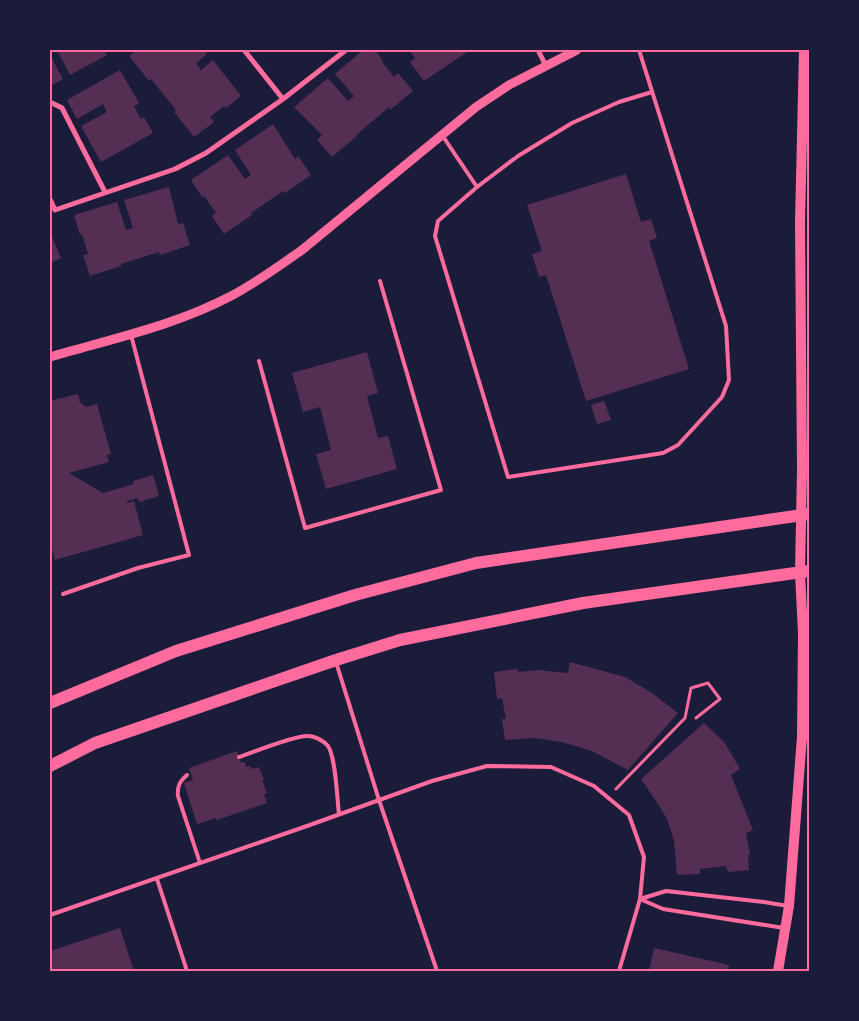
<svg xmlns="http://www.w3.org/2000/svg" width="859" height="1021" font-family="'IBM Plex Serif',serif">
<rect width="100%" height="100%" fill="#1b1b3a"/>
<path fill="#542f53" d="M57 50H104L107 55 70 75Z
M136 50H204L207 54 196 63 201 70 213 60 241 96 226 108 224 106 210 117 214 122 194 137 174 112 176 110 151 79 149 81 129 56Z
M363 50H375L383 61 382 62 394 77 398 73 413 91 390 110 389 107 356 135 357 136 332 157 317 140 322 135 294 107 328 78 348 101 354 96 335 74Z
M409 50H470L424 81 410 62 415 58Z
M50 55 63 79 50 86Z
M120 70 139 103 134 106 141 119 144 117 153 133 101 162 81 126 107 112 103 104 77 119 67 100Z
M273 124 295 159 298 156 311 175 285 193 283 191 251 213 252 215 224 234 212 216 216 213 204 196 202 197 191 180 228 155 245 179 251 175 235 150Z
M626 174 641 222 651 219 657 238 649 241 689 369 586 401 546 275 539 277 532 254 542 251 527 205Z
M169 187 178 224 183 223 190 245 160 255 159 252 121 264V266L90 276 83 255 88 254 82 234 80 235 74 215 117 202 126 230 133 228 124 200Z
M50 232 61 258 50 263Z
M367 352 378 393 367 396 378 438 388 436 397 469 326 489 316 454 331 450 320 407 303 412 292 373Z
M78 394 80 402 86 407 97 404 111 454 107 455 109 462 69 473 103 493 134 484 133 481 153 475 159 496 139 502 138 498 127 501V503L134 501 143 535 55 560 50 542V401Z
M604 401 611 420 597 424 591 405Z
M570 662 625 677 652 693 678 713 628 770 592 751 562 742 534 738 505 740 502 719H506L502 698 497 699 494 672 518 669V672L538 670 568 673Z
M704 723 725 743 740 769 731 775 753 830 746 833 750 854 748 855 749 870 728 872 726 866 700 869V874L677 875 674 840 667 819 658 804 641 779Z
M237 751 241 763 245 762 246 767 250 766 252 769 259 767 264 780H262L267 793 264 794 267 803 217 820 216 818 197 824 184 783 193 780 189 768Z
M120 928 134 971H50V951Z
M654 948 729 965 728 971H649Z"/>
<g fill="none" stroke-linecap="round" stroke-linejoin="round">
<path stroke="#ff6b9d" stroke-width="3" d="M616 789 685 718 691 688 708 683 720 699 696 718"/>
<path stroke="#ff6b9d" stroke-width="4" d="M639 50 726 326 729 380 722 397 678 445 663 453 508 477 435 236 438 221 477 187 518 156 572 123 619 102 652 92
M442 135 477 187
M259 361 305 528 441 490 380 281
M63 594 138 568 189 555 131 335
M336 662 379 800 437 971
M239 757C254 752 295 735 308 736 315 736 324 741 328 746 336 758 337 799 339 814
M187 775C180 781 177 786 178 796L200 863
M157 879 187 971
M640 899 666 891 764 902 788 906
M640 899 663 909 784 928
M50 915 307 826 432 781 487 766 551 767 594 786 629 815 644 857 640 899 619 971"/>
<path stroke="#ff6b9d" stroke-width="5" d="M244 50 283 99
M538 50 546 66
M50 102 62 108 105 192
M50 199 55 210 175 169 206 153 283 99 346 50"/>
<path stroke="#ff6b9d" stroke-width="9" d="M50 357C111 339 174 326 231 296 256 283 279 266 302 250L476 107 509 85 577 50"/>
<path stroke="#ff6b9d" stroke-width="10" d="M778 971 789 906 802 737 803 633 800 573 802 469 800 222 804 50"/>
<path stroke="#ff6b9d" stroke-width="12" d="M50 703 176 651 355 595 476 563 809 514
M50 766 95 743 336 660 400 640 583 603 809 571"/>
</g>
<rect width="859" height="1021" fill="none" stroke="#1b1b3a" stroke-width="102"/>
<rect x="51" y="51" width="757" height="919" fill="none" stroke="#ff6b9d" stroke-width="2"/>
</svg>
